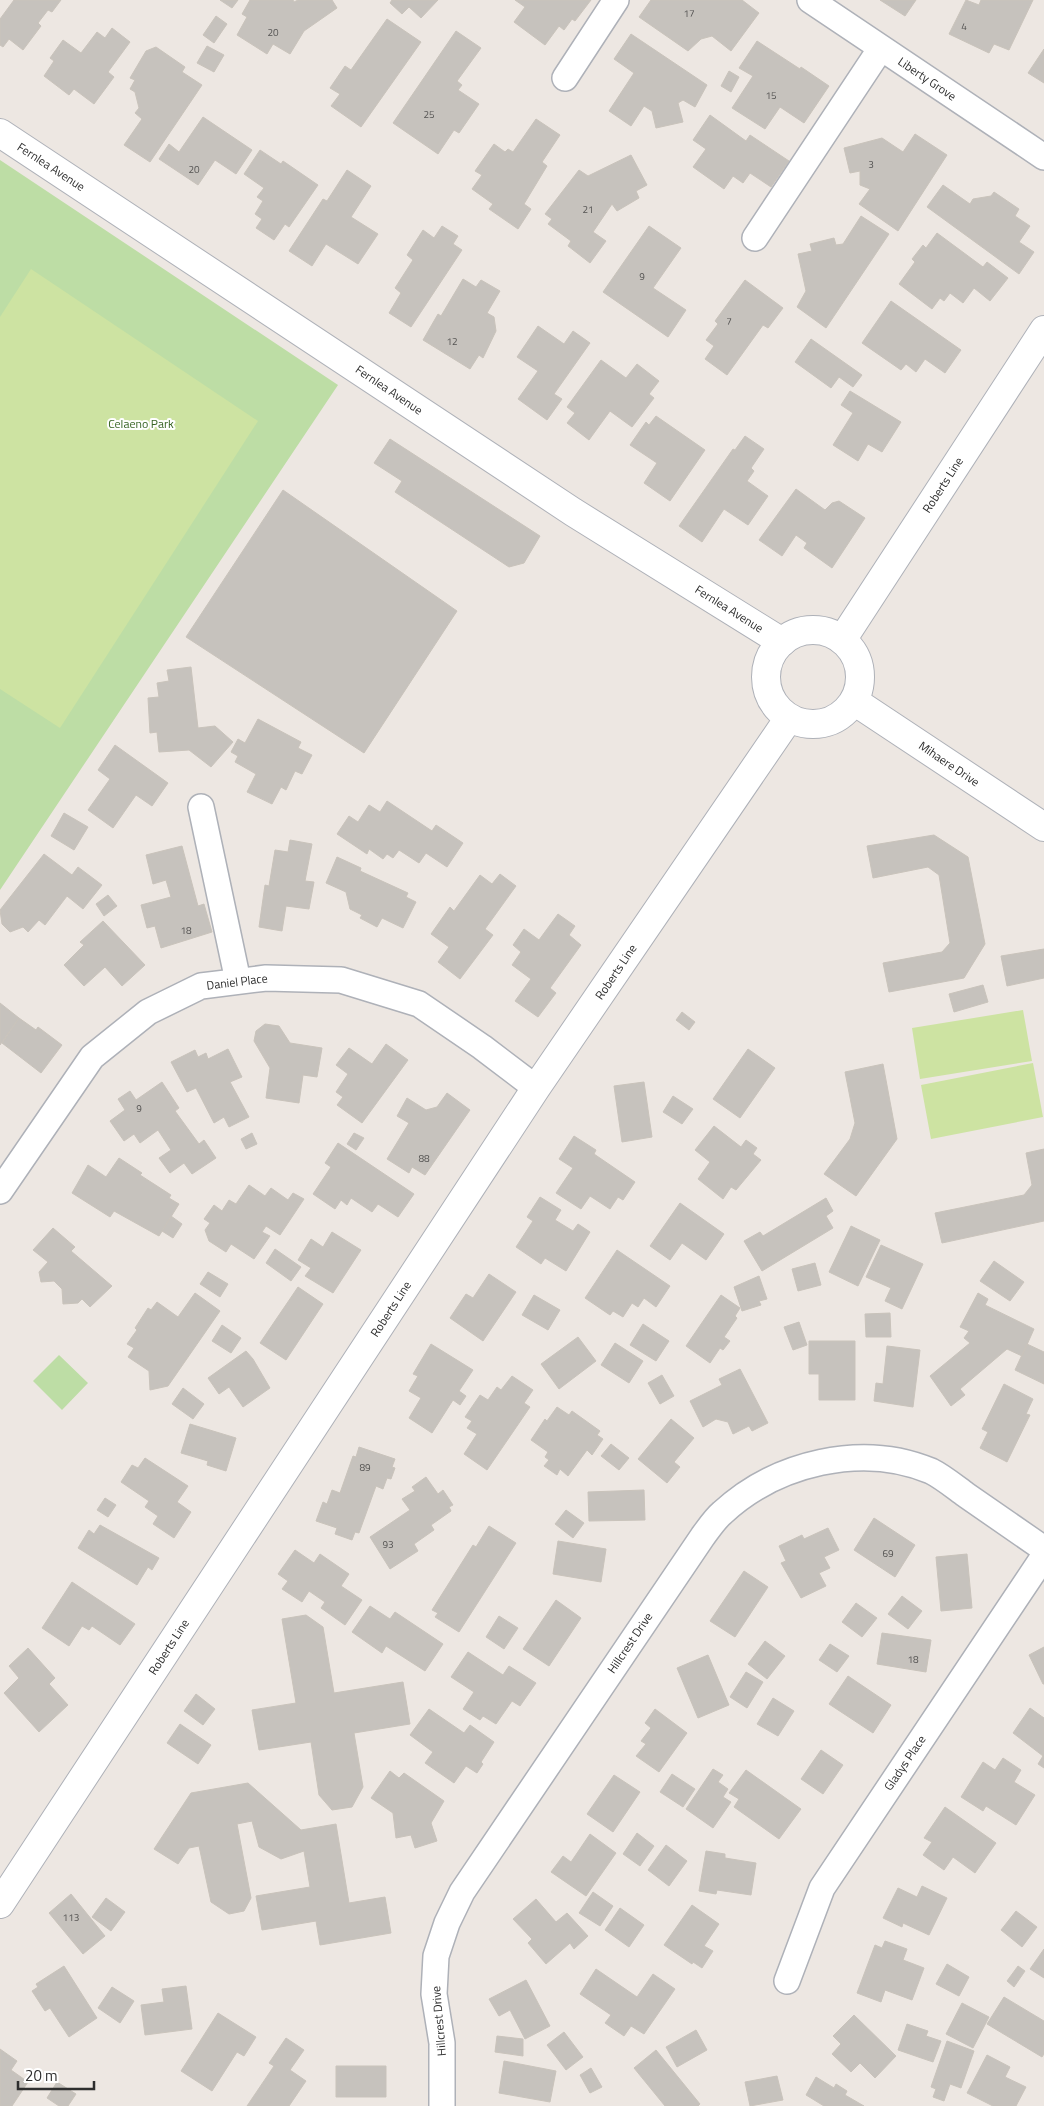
<svg xmlns="http://www.w3.org/2000/svg" width="1044" height="2106" font-family="'Titillium Web',sans-serif">
<rect width="100%" height="100%" fill="#ede7e2"/>
<path fill="#bddda5" d="M0 160 338 385 0 890Z
M59 1355 88 1383 62 1410 33 1381Z"/>
<path fill="#cde3a2" d="M31 269 258 421 60 728 0 689V317Z
M1023 1010 1032 1061 920 1079 912 1028Z
M1033 1063 1043 1117 931 1139 921 1085Z"/>
<path fill="#c6c2bd" stroke="#c9c3bb" d="M14 0H61L52 12 48 10 38 23 41 26 23 50 9 39 3 47 0 45V19Z
M220 0H238L232 8Z
M250 0H293L294 2 298 0H332L337 8 304 31 290 54 273 44 267 54 237 35 247 17 242 14Z
M392 0H438L421 18 409 7 402 14 390 3Z
M515 0H591L575 21 572 19 564 30 559 26 545 45 514 22 525 7Z
M651 0H742L759 13 731 51 712 36 701 39 688 51 639 17Z
M880 0H916L905 16Z
M966 0 979 5 981 0H1033L1009 50 994 44 989 53 949 34Z
M216 16 227 24 214 43 203 35Z
M387 19 421 42 361 127 331 106 340 94 330 88 345 66 351 70Z
M112 28 130 42 108 72 114 77 94 104 74 89 69 95 44 76 54 61 50 58 63 40 81 53 97 32 105 38Z
M456 31 481 48 457 81 462 85 458 90 479 104 459 133 454 130 438 154 393 123Z
M631 34 707 85 695 107 683 100 678 103 683 122 656 128 652 111 644 106 631 126 609 111 634 73 614 59Z
M757 41 800 69 801 67 829 86 804 123 780 107 765 129 732 108 753 76 739 68Z
M207 46 224 55 214 72 197 63Z
M156 47 185 67 182 72 202 85 150 162 124 145 142 119 135 113 139 108 135 92 130 89 135 80 130 78 146 51Z
M1044 49V83L1028 73Z
M729 71 739 77 731 92 721 86Z
M710 115 746 141 750 135 789 161 771 187 750 173 743 183 733 176 724 189 693 167 706 149 693 140Z
M203 117 252 150 236 174 215 160 198 185 159 159 169 144 179 152Z
M536 119 560 135 542 162 547 166 524 204 531 209 518 229 489 209 493 204 472 189 482 175 475 171 494 144 505 152 508 149 513 152Z
M915 134 947 155 898 231 859 204 870 189 860 185V171L850 173 844 148 882 138 903 152Z
M260 150 281 164 283 161 318 185 289 227 285 224 274 240 256 228 262 219 255 214 263 201 257 197 264 188 244 174Z
M631 155 647 185 636 191 639 198 617 211 612 204 593 232 606 241 590 263 568 246 571 241 548 224 552 219 545 214 579 170 588 176Z
M347 170 371 186 351 217 378 234 358 264 326 244 312 266 289 251 323 199 327 201Z
M943 185 970 204 973 199 991 196 994 192 1019 209 1015 216 1030 226 1019 242 1034 252 1019 274 927 207Z
M861 216 889 234 826 328 797 307 806 291 798 254 812 251 810 244 834 238 836 245 843 244Z
M442 226 458 236 453 244 462 250 411 327 389 313 401 293 395 288 413 260 407 255 423 230 434 238Z
M649 226 681 248 653 288 686 310 668 337 603 292Z
M937 233 983 267 987 262 1008 278 990 301 974 288 963 303 950 293 944 301 940 298 932 309 899 284 915 262 912 259 923 245 926 248Z
M463 279 476 287 481 280 500 291 487 313 494 317 496 331 483 358 479 355 470 369 423 340 438 314 441 316Z
M745 280 783 308 768 328 763 325 727 375 705 359 714 346 706 340 718 324 715 321Z
M891 301 961 350 945 373 925 359 916 372 906 364 901 370 862 343Z
M538 326 564 344 573 331 590 343 554 394 562 399 547 420 518 399 538 371 517 357Z
M811 339 862 375 853 387 839 377 831 388 795 362Z
M601 360 626 378 637 364 659 381 649 394 654 398 632 427 610 411 589 440 567 423 575 413 567 407Z
M850 391 901 422 882 452 868 444 858 461 833 445 853 413 841 405Z
M656 416 705 450 670 501 644 483 657 463 630 445 646 422 649 425Z
M745 436 764 449 751 468 754 471 747 481 768 496 748 525 724 509 702 542 679 526 733 449 735 450Z
M390 439 540 536 524 563 509 567 395 492 402 481 374 463Z
M796 489 825 510 832 503 839 501 865 518 832 568 804 548 807 543 796 535 782 556 759 540Z
M283 490 457 611 364 753 186 637Z
M191 667 198 728 215 726 233 742 211 767 189 750 159 752 157 732 150 733 148 698 159 697 157 683 169 681 167 670Z
M258 719 301 742 298 748 312 755 302 774 295 771 286 790 281 787 272 804 247 792 256 774 235 762 238 756 231 752 238 739 245 743Z
M115 745 168 783 152 806 136 795 113 828 88 810 110 779 98 770Z
M387 801 432 831 436 825 463 843 447 867 426 853 419 863 399 850 393 858 387 854 383 859 369 849 367 854 337 834 349 816 358 822 369 805 380 812Z
M64 813 88 827 74 850 51 836Z
M934 835 968 857 985 944 964 978 889 992 883 963 942 952 950 943 939 875 928 867 873 878 867 846Z
M290 840 312 844 305 881 314 882 309 909 286 906 282 931 259 927 265 885 269 886 275 850 288 852Z
M182 846 198 906 204 904 212 932 161 948 155 926 147 928 141 905 171 897 166 880 153 884 146 855Z
M44 854 72 875 78 867 102 885 83 909 67 896 45 925 39 920 28 932 23 927 10 932 2 924 0 910Z
M337 857 361 868 360 871 408 893 406 897 416 902 403 928 382 918 377 927 360 918 362 915 350 909 346 892 326 883Z
M500 874 516 886 485 929 493 935 460 979 438 962 449 947 431 934 450 907 454 911 480 875 492 884Z
M108 895 117 906 104 916 96 904Z
M558 914 575 926 569 935 581 945 550 988 556 993 538 1017 515 1001 531 979 512 965 521 952 513 945 524 929 539 940Z
M103 921 145 965 122 986 105 967 84 986 64 965 84 945 80 942Z
M1044 949V978L1007 986 1001 956Z
M983 985 988 1002 954 1012 949 994Z
M0 1003 19 1018 0 1045Z
M682 1012 695 1022 689 1030 676 1020Z
M19 1018 36 1030 38 1027 62 1045 41 1073 2 1043Z
M265 1024 279 1026 290 1043 322 1048 317 1077 303 1075 299 1103 266 1098 270 1068 254 1041 256 1031Z
M386 1044 408 1060 362 1123 337 1105 343 1097 336 1092 348 1074 336 1065 349 1048 372 1064Z
M228 1049 242 1077 230 1082 249 1117 229 1127 224 1117 214 1123 196 1088 187 1092 171 1062 195 1050 198 1057 206 1053 208 1059Z
M748 1049 775 1068 740 1118 713 1099Z
M883 1064 897 1139 856 1196 824 1174 850 1139 855 1123 845 1072Z
M162 1082 179 1108 175 1111 199 1144 204 1140 216 1158 192 1174 184 1163 170 1173 159 1158 171 1150 158 1130 140 1143 134 1134 124 1141 110 1121 125 1110 118 1099 130 1091 136 1100Z
M644 1082 652 1137 622 1142 614 1086Z
M447 1093 470 1110 425 1175 412 1167 409 1173 387 1159 409 1123 397 1116 407 1098 426 1110 437 1107Z
M673 1096 693 1109 682 1124 663 1112Z
M714 1126 741 1147 746 1140 757 1148 753 1154 761 1160 736 1190 731 1187 723 1199 698 1179 710 1162 695 1150Z
M252 1133 257 1144 246 1149 241 1139Z
M354 1133 364 1138 356 1150 347 1144Z
M574 1136 596 1150 594 1154 635 1182 623 1200 618 1197 610 1209 590 1196 581 1209 556 1193 573 1168 559 1159Z
M338 1143 414 1194 398 1217 378 1204 372 1212 351 1198 347 1205 341 1200 335 1209 313 1194 331 1167 325 1163Z
M1044 1149V1221L942 1243 935 1213 1024 1195 1032 1185 1026 1153Z
M119 1158 142 1173 140 1175 171 1195 169 1198 179 1204 159 1236 114 1211 110 1217 72 1193 88 1165 106 1177Z
M249 1185 265 1196 271 1188 288 1200 293 1193 304 1199 280 1235 266 1226 262 1232 270 1236 254 1259 231 1244 226 1252 209 1241 205 1230 210 1223 204 1219 214 1205 222 1211 229 1200 236 1204Z
M540 1197 561 1210 555 1220 573 1231 578 1224 590 1232 566 1271 545 1258 541 1264 516 1247 533 1221 527 1217Z
M826 1198 833 1211 826 1216 833 1228 762 1271 744 1241 760 1232 763 1236Z
M680 1203 724 1234 706 1260 682 1243 670 1260 650 1246Z
M171 1216 182 1224 173 1238 162 1231Z
M851 1226 880 1240 858 1286 829 1272Z
M53 1228 75 1247 71 1251 112 1286 90 1307 82 1299 78 1303 63 1304 62 1289 54 1281 41 1282 39 1272 48 1262 33 1250Z
M332 1232 361 1250 333 1293 305 1276 311 1268 298 1260 311 1239 323 1247Z
M881 1245 923 1264 902 1309 885 1301 891 1288 866 1277Z
M275 1249 301 1267 291 1281 266 1263Z
M617 1250 670 1286 656 1307 644 1298 638 1307 632 1303 623 1317 613 1311 610 1315 585 1298Z
M994 1261 1024 1282 1010 1301 980 1281Z
M815 1263 821 1285 798 1291 792 1269Z
M208 1272 228 1284 220 1297 200 1284Z
M489 1274 516 1292 483 1341 450 1318 466 1294 473 1298Z
M759 1276 767 1299 759 1301 761 1305 742 1311 734 1287Z
M298 1287 323 1304 286 1360 260 1343Z
M195 1293 220 1311 168 1386 150 1390 149 1371 128 1357 134 1348 127 1344 137 1330 135 1328 148 1308 151 1310 157 1302 178 1317Z
M978 1293 988 1299 985 1305 1034 1329 1022 1356 1007 1349 960 1389 965 1395 951 1406 930 1376 970 1343 964 1338 969 1331 960 1327Z
M534 1295 560 1310 548 1330 522 1315Z
M721 1295 740 1308 735 1316 737 1318 724 1337 730 1341 723 1350 720 1348 710 1363 686 1346Z
M890 1313 891 1337H866L865 1314Z
M799 1322 807 1345 793 1350 784 1327Z
M643 1324 669 1341 656 1361 630 1345Z
M222 1325 241 1338 231 1353 212 1341Z
M578 1337 596 1361 559 1389 541 1364Z
M809 1341H855V1400H819V1374H809Z
M615 1343 643 1361 629 1383 601 1365Z
M431 1344 473 1370 459 1391 466 1396 460 1405 453 1400 432 1433 409 1418 421 1398 409 1391 418 1376 413 1374Z
M1027 1344 1044 1352V1384L1015 1370Z
M887 1346 920 1350 913 1407 874 1401 876 1383 883 1384Z
M246 1351 253 1359 270 1388 243 1407 229 1387 219 1394 208 1378Z
M740 1369 768 1423 752 1431 749 1426 733 1434 728 1422 716 1419 703 1427 690 1401 722 1385 719 1379Z
M662 1375 674 1396 660 1404 648 1383Z
M512 1376 533 1390 524 1403 530 1407 487 1470 464 1454 477 1434 467 1428 472 1421 465 1417 480 1395 488 1400 497 1387 501 1390Z
M1004 1384 1033 1399 1026 1414 1030 1415 1007 1462 980 1448 988 1432 982 1429Z
M183 1388 204 1404 193 1419 172 1404Z
M557 1407 569 1415 572 1411 600 1431 597 1435 603 1439 592 1455 587 1450 568 1476 560 1469 557 1475 544 1466 549 1460 545 1457 548 1452 531 1440 545 1419 547 1421Z
M671 1419 694 1438 674 1462 680 1467 667 1483 638 1459Z
M190 1424 236 1438 226 1471 207 1465 208 1461 181 1453Z
M611 1444 629 1458 619 1470 601 1456Z
M359 1447 395 1459 392 1467 395 1468 391 1479 387 1478 383 1489 376 1486 359 1533 355 1532 352 1540 335 1534 337 1528 316 1521 323 1502 327 1504 332 1490 340 1493 353 1456 356 1457Z
M145 1458 188 1486 177 1502 191 1512 174 1538 153 1524 158 1516 145 1507 149 1501 121 1482 132 1465 138 1468Z
M426 1477 438 1494 443 1490 453 1505 449 1507 451 1511 431 1525 434 1530 414 1544 418 1551 390 1569 370 1537 410 1510 402 1499 415 1491 412 1487Z
M644 1490 645 1520 589 1521 588 1492Z
M105 1498 116 1505 108 1517 97 1510Z
M566 1510 584 1523 573 1538 555 1524Z
M874 1518 915 1545 895 1577 854 1550Z
M100 1525 159 1558 152 1570 148 1567 137 1585 78 1548 89 1530 94 1534Z
M489 1526 516 1543 459 1632 435 1617 438 1613 432 1610 473 1545 476 1547Z
M828 1528 839 1550 824 1557 830 1568 819 1573 826 1586 801 1598 781 1563 786 1561 779 1546 802 1535 804 1539Z
M558 1541 606 1549 601 1582 553 1574Z
M295 1550 314 1563 320 1554 349 1574 341 1586 362 1600 345 1625 321 1608 325 1602 309 1591 302 1602 282 1589 288 1581 278 1574Z
M967 1554 972 1608 941 1611 936 1557Z
M744 1571 768 1587 735 1637 710 1621Z
M72 1582 135 1624 120 1645 92 1626 89 1630 82 1626 69 1646 42 1628Z
M902 1596 922 1611 908 1629 888 1614Z
M556 1600 581 1618 549 1666 523 1649Z
M856 1603 877 1618 862 1637 842 1622Z
M370 1606 390 1619 395 1612 443 1644 425 1671 386 1646 382 1653 352 1632Z
M306 1615 323 1627 334 1693 403 1682 410 1724 354 1733 363 1787 352 1807 332 1810 319 1795 311 1742 259 1750 252 1710 296 1703 282 1619Z
M499 1616 518 1628 504 1649 486 1637Z
M882 1633 931 1640 926 1672 877 1664Z
M765 1641 785 1656 767 1679 748 1664Z
M830 1644 849 1656 837 1672 819 1660Z
M1044 1647V1684H1043L1029 1655Z
M28 1648 55 1678 49 1684 68 1705 39 1732 4 1693 19 1678 9 1666Z
M468 1652 503 1675 509 1666 536 1683 520 1706 512 1701 496 1724 483 1716 480 1720 463 1709 474 1692 451 1677Z
M708 1655 729 1705 698 1718 677 1668Z
M746 1672 763 1682 747 1708 730 1697Z
M848 1676 891 1705 873 1733 829 1704Z
M196 1694 215 1709 203 1725 184 1711Z
M773 1698 794 1711 778 1736 757 1724Z
M1030 1708 1044 1718V1768L1038 1764 1043 1756 1013 1733Z
M429 1709 464 1733 470 1725 494 1742 481 1762 483 1764 477 1773 466 1766 454 1783 425 1763 433 1752 410 1735Z
M655 1709 687 1733 659 1772 636 1756 646 1744 641 1741 651 1728 645 1723Z
M180 1724 211 1745 198 1764 167 1743Z
M821 1750 843 1765 823 1794 801 1779Z
M1003 1758 1021 1770 1014 1782 1035 1795 1016 1825 986 1806 983 1811 961 1797 983 1762 995 1770Z
M713 1769 723 1775 718 1782 728 1789 723 1797 731 1802 713 1828 686 1809Z
M746 1770 801 1809 779 1839 734 1807 739 1799 729 1793Z
M390 1771 399 1778 404 1773 444 1801 431 1823 437 1841 415 1848 411 1835 396 1838 393 1813 371 1798Z
M672 1774 695 1789 683 1807 660 1792Z
M614 1775 640 1792 613 1832 587 1814Z
M248 1783 301 1830 336 1824 349 1903 385 1897 391 1933 320 1945 316 1921 262 1930 256 1896 310 1887 304 1851 281 1859 259 1847 252 1821 237 1824 251 1898 244 1911 229 1914 211 1902 199 1846 189 1848 178 1864 154 1849 191 1793Z
M945 1807 996 1843 975 1873 953 1857 944 1870 923 1855 932 1842 924 1838Z
M637 1833 654 1846 640 1866 623 1854Z
M590 1834 616 1853 586 1896 551 1872 563 1856 571 1862Z
M666 1845 687 1861 669 1886 648 1870Z
M706 1851 725 1854V1858L756 1863 751 1895 717 1890 716 1894 699 1891Z
M922 1886 947 1898 929 1935 903 1923 902 1927 883 1918 898 1888 917 1897Z
M593 1892 613 1906 600 1926 579 1913Z
M71 1894 105 1936 83 1954 49 1913Z
M106 1898 125 1912 111 1931 92 1917Z
M536 1899 556 1922 567 1913 588 1936 574 1949 570 1943 546 1964 528 1943 532 1939 513 1919Z
M692 1905 719 1924 704 1946 713 1951 702 1968 693 1962 692 1964 664 1945Z
M620 1908 644 1925 629 1947 605 1930Z
M1016 1911 1037 1927 1022 1947 1001 1930Z
M885 1941 907 1949 903 1960 924 1968 912 2000 885 1990 881 2002 857 1993 875 1945 882 1948Z
M1044 1949V1978L1030 1969Z
M947 1964 969 1977 959 1996 936 1984Z
M64 1966 97 2018 69 2037 50 2008 45 2011 32 1991 38 1987 36 1984Z
M1018 1966 1025 1971 1014 1987 1007 1981Z
M596 1969 637 1997 653 1974 675 1989 644 2034 631 2026 624 2036 605 2023 611 2015 580 1994Z
M526 1980 550 2026 525 2039 510 2010 499 2016 489 1999Z
M186 1986 192 2029 145 2035 141 2005 164 2002 162 1989Z
M112 1987 134 2001 120 2023 98 2008Z
M1004 1997 1044 2021V2054L1042 2057 987 2024Z
M962 2003 989 2017 973 2048 946 2034Z
M218 2013 256 2037 244 2056 237 2052 212 2091 181 2071Z
M854 2015 896 2056 875 2078 860 2063 851 2072 832 2054 841 2044 833 2036Z
M907 2024 928 2031 926 2036 941 2041 933 2062 898 2050Z
M696 2030 707 2050 677 2067 666 2047Z
M564 2032 583 2057 566 2070 547 2045Z
M497 2036 523 2039V2056L495 2052Z
M286 2038 304 2050 290 2070 306 2081 289 2106H247L274 2066 269 2063Z
M947 2041 974 2051 961 2088 950 2084 944 2101 933 2097 936 2089 931 2087Z
M0 2049 17 2061 11 2070 28 2082 12 2106H0Z
M656 2050 700 2104 698 2106H665L634 2068Z
M987 2055 1010 2067 1005 2077 1026 2087 1016 2106H993L967 2093Z
M504 2061 556 2071 550 2102 499 2093Z
M336 2066H386V2097H336Z
M591 2068 602 2087 590 2093 580 2075Z
M777 2076 783 2100 750 2106 745 2082Z
M816 2077 834 2088 836 2084 847 2091 845 2095 864 2106H824L806 2095Z
M57 2082 76 2094 68 2106H59L47 2098Z"/>
<g fill="none" stroke-linecap="round" stroke-linejoin="round">
<defs>
<path id="minor" d="M810 0 1044 157
M565 78 616 0
M755 238 881 48
M201 807 238 981
M0 1191 92 1057 148 1012 201 986 266 978 341 980 419 1004 482 1047 536 1088
M787 1981 822 1888 1044 1556
M442 2106V2043L434 1994 436 1956 447 1923 462 1892 703 1536C709 1528 715 1519 722 1513 776 1463 862 1442 931 1471 943 1477 955 1487 966 1495 992 1513 1018 1531 1044 1549"/>
<path id="tertiary" d="M0 133 573 512 782 642"/>
<path id="secondary" d="M766 677a47 47 0 1 1 94 0a47 47 0 1 1-94 0Z
M842 640 1044 330
M854 701 1044 827
M0 1904 536 1088 789 718"/>
</defs>
<use href="#minor" stroke="#aeb1b8" stroke-width="28"/>
<use href="#tertiary" stroke="#aeb1b8" stroke-width="30"/>
<use href="#secondary" stroke="#aeb1b8" stroke-width="30"/>
<use href="#minor" stroke="#fff" stroke-width="25"/>
<use href="#tertiary" stroke="#fff" stroke-width="28"/>
<use href="#secondary" stroke="#fff" stroke-width="28"/>
</g>
<g text-anchor="middle" stroke-width="4" stroke-linejoin="round" paint-order="stroke">
<g font-size="10" fill="#545352">
<text x="689" y="17">17</text>
<text x="964" y="30">4</text>
<text x="273" y="36">20</text>
<text x="771" y="99">15</text>
<text x="429" y="118">25</text>
<text x="871" y="168">3</text>
<text x="194" y="173">20</text>
<text x="588" y="213">21</text>
<text x="642" y="280">9</text>
<text x="729" y="325">7</text>
<text x="452" y="345">12</text>
<text x="186" y="934">18</text>
<text x="139" y="1112">9</text>
<text x="424" y="1162">88</text>
<text x="365" y="1471">89</text>
<text x="388" y="1548">93</text>
<text x="888" y="1557">69</text>
<text x="913" y="1663">18</text>
<text x="71" y="1921">113</text>
</g>
<g font-size="12" fill="#2e2e2e" stroke="#fff">
<text transform="translate(927 79) rotate(34)" y="4">Liberty Grove</text>
<text transform="translate(51 167) rotate(33)" y="4">Fernlea Avenue</text>
<text transform="translate(389 390) rotate(34)" y="4">Fernlea Avenue</text>
<text transform="translate(943 485) rotate(-57)" y="4">Roberts Line</text>
<text transform="translate(729 609) rotate(32)" y="4">Fernlea Avenue</text>
<text transform="translate(949 764) rotate(34)" y="4">Mihaere Drive</text>
<text transform="translate(616 972) rotate(-56)" y="4">Roberts Line</text>
<text transform="translate(237 982) rotate(-7)" y="4">Daniel Place</text>
<text transform="translate(391 1309) rotate(-57)" y="4">Roberts Line</text>
<text transform="translate(630 1643) rotate(-56)" y="4">Hillcrest Drive</text>
<text transform="translate(169 1647) rotate(-57)" y="4">Roberts Line</text>
<text transform="translate(905 1763) rotate(-56)" y="4">Gladys Place</text>
<text transform="translate(439 2021) rotate(-95)" y="4">Hillcrest Drive</text>
</g>
<g font-size="12" fill="#376424" stroke="#fff">
<text x="141" y="428">Celaeno Park</text>
</g>
</g>
<path d="M18 2081v8h76v-8" fill="none" stroke="#2e2e2e" stroke-width="2.5"/>
<text x="25" y="2081" font-size="15" fill="#2e2e2e" stroke="#ffffff" stroke-width="4" paint-order="stroke">20 m</text>
</svg>
